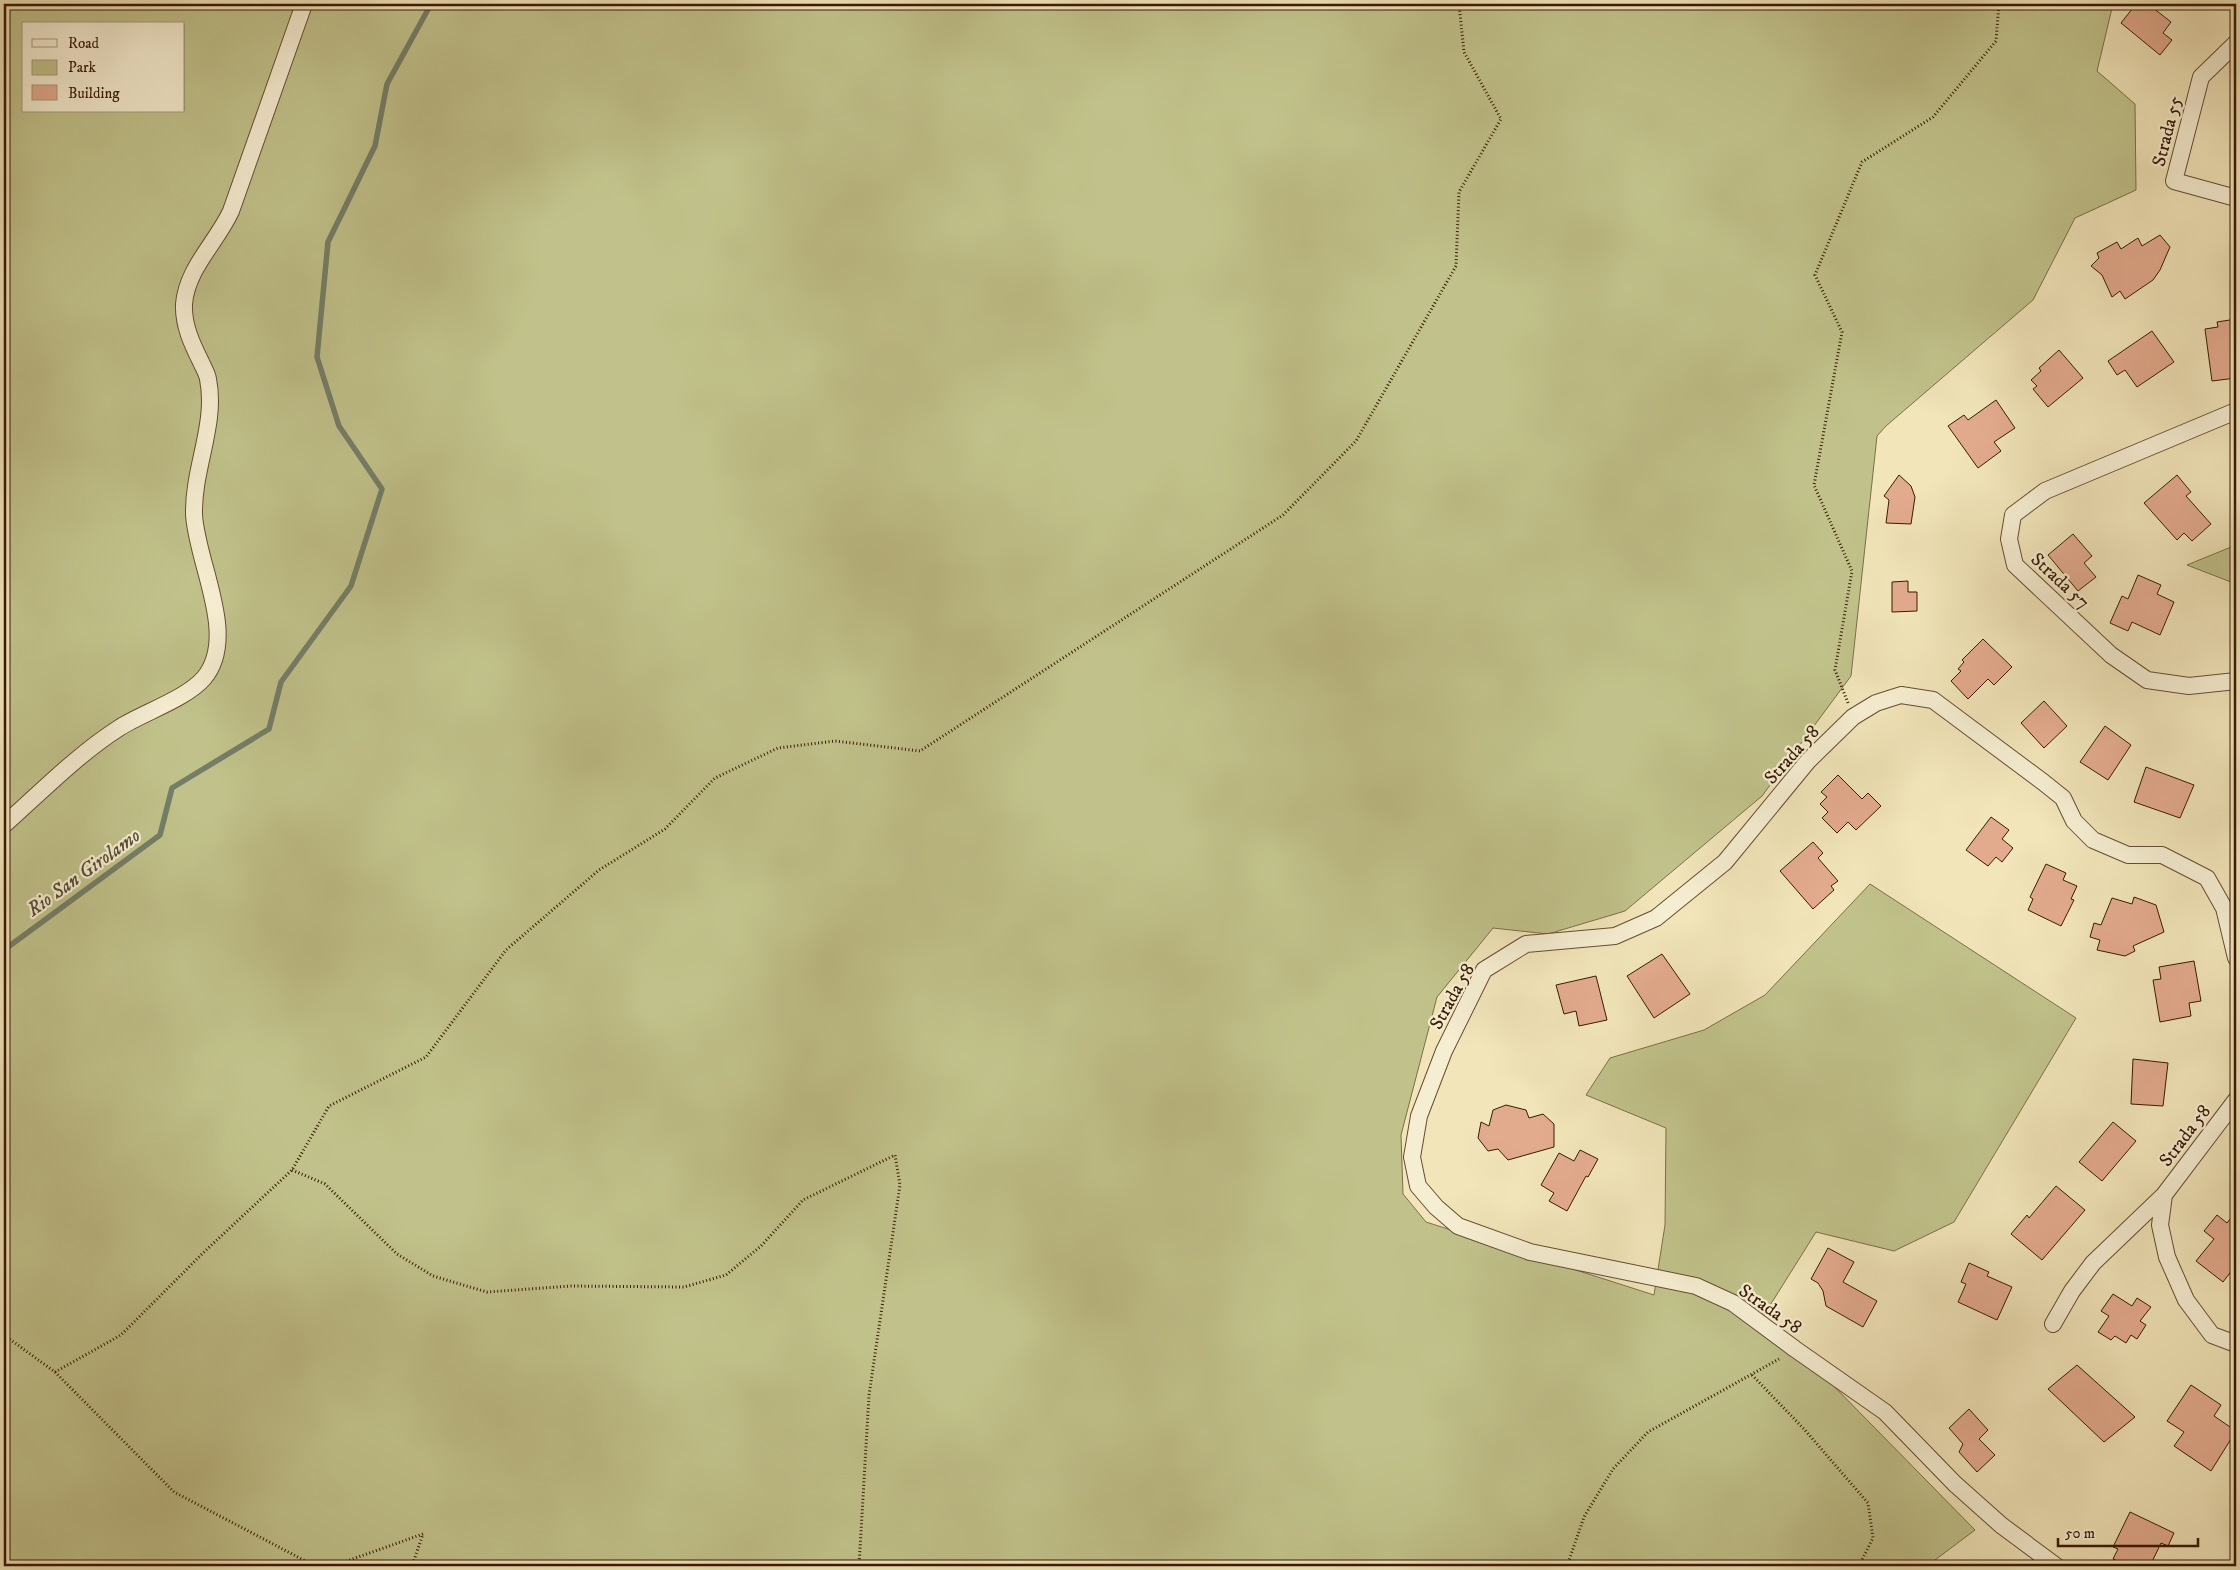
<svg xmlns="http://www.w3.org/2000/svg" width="2240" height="1570" font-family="'IM FELL DW Pica',serif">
<rect width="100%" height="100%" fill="#f1e5b9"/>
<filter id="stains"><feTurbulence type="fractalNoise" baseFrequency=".004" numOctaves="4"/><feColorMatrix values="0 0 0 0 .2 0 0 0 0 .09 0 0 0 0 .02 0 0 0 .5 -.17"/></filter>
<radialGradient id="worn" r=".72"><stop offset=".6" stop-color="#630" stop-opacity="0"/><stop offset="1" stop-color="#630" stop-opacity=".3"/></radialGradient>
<path fill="#c1c28b" stroke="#7d6e48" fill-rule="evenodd" d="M4 4H2113L2097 71 2135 104 2136 190 2075 218 2033 300 1886 426 1877 436 1851 676 1762 796 1625 911 1548 934 1493 928 1437 997 1401 1135 1403 1194 1426 1222 1654 1295 1665 1225 1666 1128 1586 1095 1610 1058 1704 1030 1765 995 1870 884 2076 1018 1954 1222 1894 1251 1816 1232 1764 1315 1975 1530 1927 1566H4ZM24 24H184V111H24Z
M2236 545V584L2187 565Z"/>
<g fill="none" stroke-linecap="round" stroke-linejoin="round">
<path stroke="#747e67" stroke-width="5.5" d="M4 950 160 835 172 788 269 729 281 682 351 586 382 489 339 426 317 357 328 242 375 146 387 84 431 4"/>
</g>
<path fill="#e3ab8e" stroke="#391a04" d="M2136 4H2148L2171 22 2163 33 2172 40 2160 55 2121 23Z
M2160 235 2170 247 2160 270 2153 280 2125 299 2120 291 2112 297 2102 275 2091 266 2099 258 2097 253 2117 242 2121 249 2138 238 2142 246Z
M2236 319V378L2212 381 2205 329 2218 327 2217 322Z
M2152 331 2174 362 2137 387 2125 370 2117 375 2108 361Z
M2059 350 2083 378 2048 407 2033 389 2037 386 2031 380 2041 371 2039 368Z
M1996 400 2015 428 1994 442 2001 451 1978 468 1948 426 1964 415 1968 420Z
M1899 475 1911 486 1915 497 1911 524 1886 523 1889 500 1884 496Z
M2177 475 2191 492 2186 496 2211 524 2192 541 2184 533 2177 540 2144 503Z
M2073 534 2092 556 2084 563 2096 577 2078 591 2048 555Z
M2138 575 2161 585 2157 594 2174 602 2160 635 2132 622 2128 631 2110 623 2122 596 2128 599Z
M1908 581V592H1917V611L1892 612V582Z
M1983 639 2012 667 1994 685 1988 679 1968 699 1951 681 1961 671 1958 669 1964 662 1962 660Z
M2044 701 2067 726 2044 748 2021 723Z
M2105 726 2131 745 2108 780 2080 762Z
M2146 767 2194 785 2180 818 2134 802Z
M1838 775 1862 799 1868 793 1881 806 1856 830 1848 822 1837 833 1822 818 1828 812 1820 804 1827 797 1821 792Z
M1991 817 2009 830 2002 839 2013 848 2002 862 1996 857 1988 866 1966 850Z
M1813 842 1823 853 1818 858 1838 881 1831 886 1834 890 1813 909 1780 871Z
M2046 864 2066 873 2063 880 2077 886 2071 899 2074 900 2061 926 2028 910 2033 899 2030 897Z
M2134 897 2156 905 2164 932 2133 946 2135 951 2125 956 2097 950 2100 940 2090 937 2094 923 2101 925 2112 898 2132 904Z
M1662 954 1690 994 1654 1018 1627 976Z
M2194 961 2201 1001 2189 1003 2191 1016 2160 1022 2153 980 2161 979 2159 967Z
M1596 976 1607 1020 1579 1026 1576 1011 1564 1014 1556 985Z
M2133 1059 2168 1063 2163 1106 2131 1104Z
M1506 1105 1526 1110 1529 1118 1543 1114 1554 1124V1147L1508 1160 1498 1149 1488 1151 1478 1138 1481 1122 1489 1126 1493 1110Z
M2113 1122 2136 1141 2102 1181 2079 1162Z
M1580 1150 1598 1159 1588 1177 1586 1176 1567 1211 1549 1201 1554 1193 1541 1185 1559 1153 1574 1161Z
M2056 1186 2085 1210 2042 1260 2011 1234 2027 1215 2029 1218Z
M2236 1211V1265L2223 1282 2196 1261 2214 1239 2204 1231 2217 1215 2227 1223Z
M1828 1248 1854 1262 1843 1282 1877 1301 1863 1327 1826 1306 1823 1291 1818 1283 1811 1279Z
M1969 1263 1989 1272 1987 1276 2012 1287 1997 1320 1958 1302 1966 1284 1961 1282Z
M2113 1294 2132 1306 2137 1298 2151 1307 2140 1321 2146 1325 2137 1339 2131 1335 2126 1343 2115 1336 2111 1340 2098 1332 2109 1316 2101 1311Z
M2077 1365 2135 1417 2104 1442 2048 1389Z
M2191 1385 2221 1405 2214 1416 2236 1431 2211 1471 2174 1446 2184 1432 2167 1421Z
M1969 1409 1988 1430 1979 1439 1995 1455 1977 1472 1959 1452 1963 1444 1949 1428Z
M2130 1512 2174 1533 2168 1546 2161 1543 2150 1566H2130L2113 1559 2118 1549 2113 1547Z"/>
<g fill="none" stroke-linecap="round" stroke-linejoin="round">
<defs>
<path id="street" d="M2236 43 2201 77 2174 181 2236 198
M2236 411 2045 491 2013 515 2009 539 2015 565 2111 655 2147 680 2189 686 2236 681
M4 825C41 792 77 755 119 728 142 713 186 699 204 678 239 636 196 562 194 514 193 468 217 424 208 379 207 373 203 367 201 362 192 344 183 325 184 304 187 268 217 242 231 211L304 4
M2236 1100 2164 1195 2160 1225 2167 1257 2186 1300 2212 1335 2236 1344
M2053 1324 2072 1291 2093 1263 2164 1195
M2056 1566 2001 1525 1955 1484 1885 1412 1795 1349 1733 1303 1696 1286 1530 1252 1458 1226 1436 1207 1418 1186 1412 1157 1419 1116 1444 1051 1484 970 1526 944 1615 936 1656 918 1725 862 1808 761 1853 717 1876 703 1901 695 1933 700 2043 782 2063 798 2074 821 2093 840 2128 855H2162L2207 878 2224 908 2236 958"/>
</defs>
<use href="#street" stroke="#674d31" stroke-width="18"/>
<path stroke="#391a04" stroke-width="3" stroke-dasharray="1 2.5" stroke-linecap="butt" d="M1848 703 1835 670 1852 571 1814 485 1842 332 1815 275 1862 162 1933 117 1996 41 1999 4
M292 1170 325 1184 397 1254 433 1276 487 1292 570 1286 684 1287 726 1275 761 1246 803 1200 895 1155 900 1185 869 1395 859 1566
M4 1335 55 1372 174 1492 315 1566
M55 1372 121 1335 203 1253 292 1170 329 1106 426 1057 506 950 599 870 665 829 715 778 778 748 835 741 920 751 1283 515 1356 441 1456 266 1459 192 1501 119 1464 52 1459 4
M1752 1375 1804 1429 1868 1503 1873 1538 1859 1566
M333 1566 423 1534 412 1566
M1567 1566 1584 1517 1613 1469 1648 1432 1779 1359"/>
<use href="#street" stroke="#f6eed2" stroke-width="16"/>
</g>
<g text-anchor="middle" stroke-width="4.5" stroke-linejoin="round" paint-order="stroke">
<g font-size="19" fill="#391a04" stroke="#f6eed2">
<text transform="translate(2166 131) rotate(-76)" y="7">Strada 55</text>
<text transform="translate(2061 580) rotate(43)" y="7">Strada 57</text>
<text transform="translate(1791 754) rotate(-48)" y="7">Strada 58</text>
<text transform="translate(1451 996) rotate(-61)" y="7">Strada 58</text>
<text transform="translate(2184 1135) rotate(-53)" y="7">Strada 58</text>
<text transform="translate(1771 1308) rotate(35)" y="7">Strada 58</text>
</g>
<g font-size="20" font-style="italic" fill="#574c36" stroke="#f6eed2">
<text transform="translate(83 872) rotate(-36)" y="7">Rio San Girolamo</text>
</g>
</g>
<rect width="2240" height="1570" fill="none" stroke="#f1e5b9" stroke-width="20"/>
<rect x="5" y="5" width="2230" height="1560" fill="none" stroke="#391a04" stroke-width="2.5"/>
<rect x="10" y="10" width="2220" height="1550" fill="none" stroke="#391a04"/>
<rect x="22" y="22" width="162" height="90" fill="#f6eed2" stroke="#aa9980"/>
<rect x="32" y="39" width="25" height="8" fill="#f6eed2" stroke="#aa9980"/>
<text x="68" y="48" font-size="15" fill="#391a04">Road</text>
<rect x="32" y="60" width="25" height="15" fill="#c1c28b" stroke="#aa9980"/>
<text x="68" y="72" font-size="15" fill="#391a04">Park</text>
<rect x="32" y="85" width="25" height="15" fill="#e3ab8e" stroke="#aa9980"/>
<text x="68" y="98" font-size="15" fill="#391a04">Building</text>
<path d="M2058 1538v8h140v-8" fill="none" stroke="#391a04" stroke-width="2.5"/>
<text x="2065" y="1538" font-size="15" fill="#391a04" stroke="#f6eed2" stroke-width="4" paint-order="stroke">50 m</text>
<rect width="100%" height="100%" filter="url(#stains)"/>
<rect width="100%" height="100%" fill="url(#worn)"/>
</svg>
